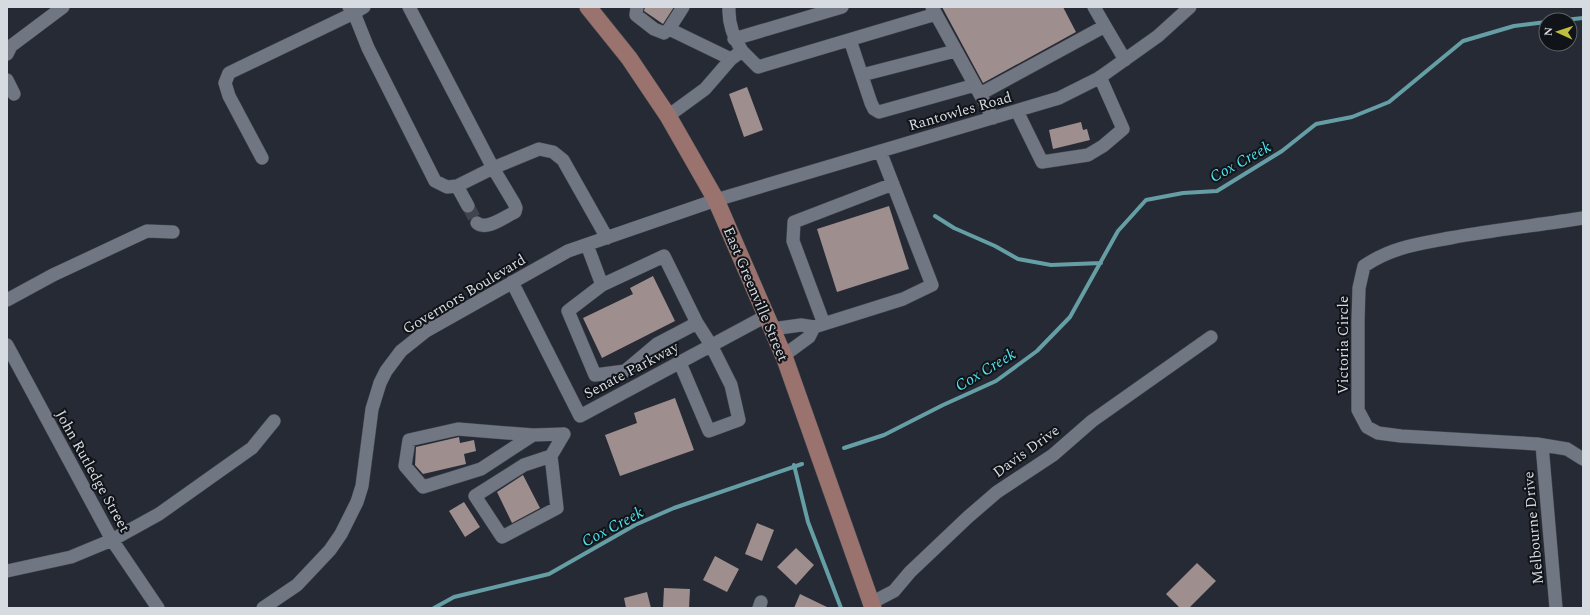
<svg xmlns="http://www.w3.org/2000/svg" width="1590" height="615" font-family="Spectral,serif">
<rect width="100%" height="100%" fill="#252a34"/>
<g fill="none" stroke-linecap="round" stroke-linejoin="round">
<path stroke="#669ea5" stroke-width="4" d="M1564 20 1583 18
M935 216 954 228 995 246 1018 259 1051 265 1101 263
M844 448 884 435 943 405 996 381 1037 351 1070 317 1118 231 1146 200 1183 193 1217 191 1282 151 1316 124 1352 117 1389 102 1463 41 1514 26 1546 22
M794 465 808 522 841 608
M434 608 454 597 549 574 635 525 674 508 802 464"/>
</g>
<path fill="#9e8e8d" d="M645 7H674L663 24 644 11Z
M942 7H1063L1076 32 983 83Z
M747 87 763 130 744 137 729 94Z
M1081 122 1083 130 1087 129 1090 140 1053 149 1049 130Z
M889 206 909 269 837 292 817 229Z
M653 276 675 321 602 358 583 318 633 294 630 288Z
M675 398 694 450 620 476 605 435 637 423 634 413Z
M459 437 460 443 474 440 476 451 464 454 466 464 423 474 415 465 416 447Z
M523 475 540 508 512 523 497 492Z
M464 502 480 527 465 537 449 511Z
M757 523 774 530 762 561 745 554Z
M796 548 814 565 796 585 777 567Z
M715 556 739 569 727 592 703 580Z
M1197 563 1216 581 1189 608H1180L1166 594Z
M664 588 690 589 689 608H663Z
M647 592 651 608H626L624 598Z
M800 594 829 608H794Z"/>
<g fill="none" stroke-linecap="round" stroke-linejoin="round">
<path stroke="#40444e" stroke-width="13" stroke-dasharray="13 6" stroke-linecap="butt" d="M468 206 477 223"/>
<defs>
<path id="minor" d="M364 7 354 13 368 48 435 181 447 187 457 186 468 206
M409 7 493 168 539 149 553 152 563 160 607 238
M637 7 636 15 654 29 664 33 669 29 683 7
M932 7 993 118
M1094 7 1105 26
M669 29 731 59
M734 39 842 7
M850 40 871 103 874 109 879 112 975 85
M742 51 758 67 936 14
M7 54 11 46 63 7
M862 75 955 51
M7 80 14 94
M980 94 1105 26 1125 60
M1017 111 1042 162 1088 155 1103 146 1123 129 1100 77
M668 116 705 89 731 59 742 51C733 37 728 24 729 7
M262 158 229 96 225 83 229 73 354 13 349 7
M457 186 493 168 514 203 516 208 515 212C504 217 487 231 477 223
M1583 218C1539 225 1494 230 1450 238 1418 244 1392 247 1364 266L1359 288 1358 321V410L1367 427 1378 433 1401 436 1537 444 1567 449 1583 459
M587 245 602 285 664 256 697 323 711 345 731 385 739 420 709 431 680 363
M512 282 580 416 766 316
M602 285 568 311 595 375 625 371 657 344 697 323
M7 300 53 275 147 231 173 232
M824 324 793 241 794 222 893 184
M814 327 903 299 932 285 880 151
M772 329 801 325 814 327 809 337 783 356
M7 345 112 540 158 608
M533 435 481 469 423 487 405 466 409 440 458 429 533 435 564 434
M1542 445 1556 608
M551 456 557 508 502 537 475 496 524 465 551 456 564 434
M7 571 71 557 112 540 159 514 252 448 274 421
M871 603 894 591 910 572 968 517 997 492 1053 455 1092 421 1211 337
M263 608 297 585 330 550 341 534 357 502 362 486 372 409 380 383 386 371 401 351 426 331 568 251 716 200 1059 98 1099 78 1158 36 1190 7
M759 608 761 602"/>
<path id="major" d="M588 7 629 58 668 116 716 200 785 359 873 608"/>
</defs>
<use href="#minor" stroke="#42474e" stroke-width="14"/>
<use href="#major" stroke="#42474e" stroke-width="18"/>
<use href="#minor" stroke="#707682" stroke-width="13"/>
<use href="#major" stroke="#9b736e" stroke-width="17"/>
</g>
<g text-anchor="middle" stroke-width="4" stroke-linejoin="round" paint-order="stroke">
<g font-size="15" fill="#d6dae1" stroke="#101317">
<text transform="translate(960 111) rotate(-16)" y="5">Rantowles Road</text>
<text transform="translate(464 294) rotate(-31)" y="5">Governors Boulevard</text>
<text transform="translate(756 294) rotate(67)" y="5">East Greenville Street</text>
<text transform="translate(1343 345) rotate(-90)" y="5">Victoria Circle</text>
<text transform="translate(631 370) rotate(-28)" y="5">Senate Parkway</text>
<text transform="translate(1026 451) rotate(-36)" y="5">Davis Drive</text>
<text transform="translate(93 471) rotate(61)" y="5">John Rutledge Street</text>
<text transform="translate(1533 528) rotate(-95)" y="5">Melbourne Drive</text>
</g>
<g font-size="16" font-style="italic" fill="#4fe5f2" stroke="#101317">
<text transform="translate(1240 161) rotate(-29)" y="6">Cox Creek</text>
<text transform="translate(985 369) rotate(-31)" y="6">Cox Creek</text>
<text transform="translate(612 526) rotate(-28)" y="6">Cox Creek</text>
</g>
</g>
<rect width="1590" height="615" fill="none" stroke="#d6dae1" stroke-width="16"/>
<g transform="translate(1558 32) rotate(273)"><circle r="19" fill="#101317" stroke="#5f6368"/>
<path d="M0-3L7 15L0 10L-7 15Z" fill="#c0be40"/>
<text y="-6" font-size="11" font-weight="bold" text-anchor="middle" fill="#d6dae1">N</text>
</g>
</svg>
